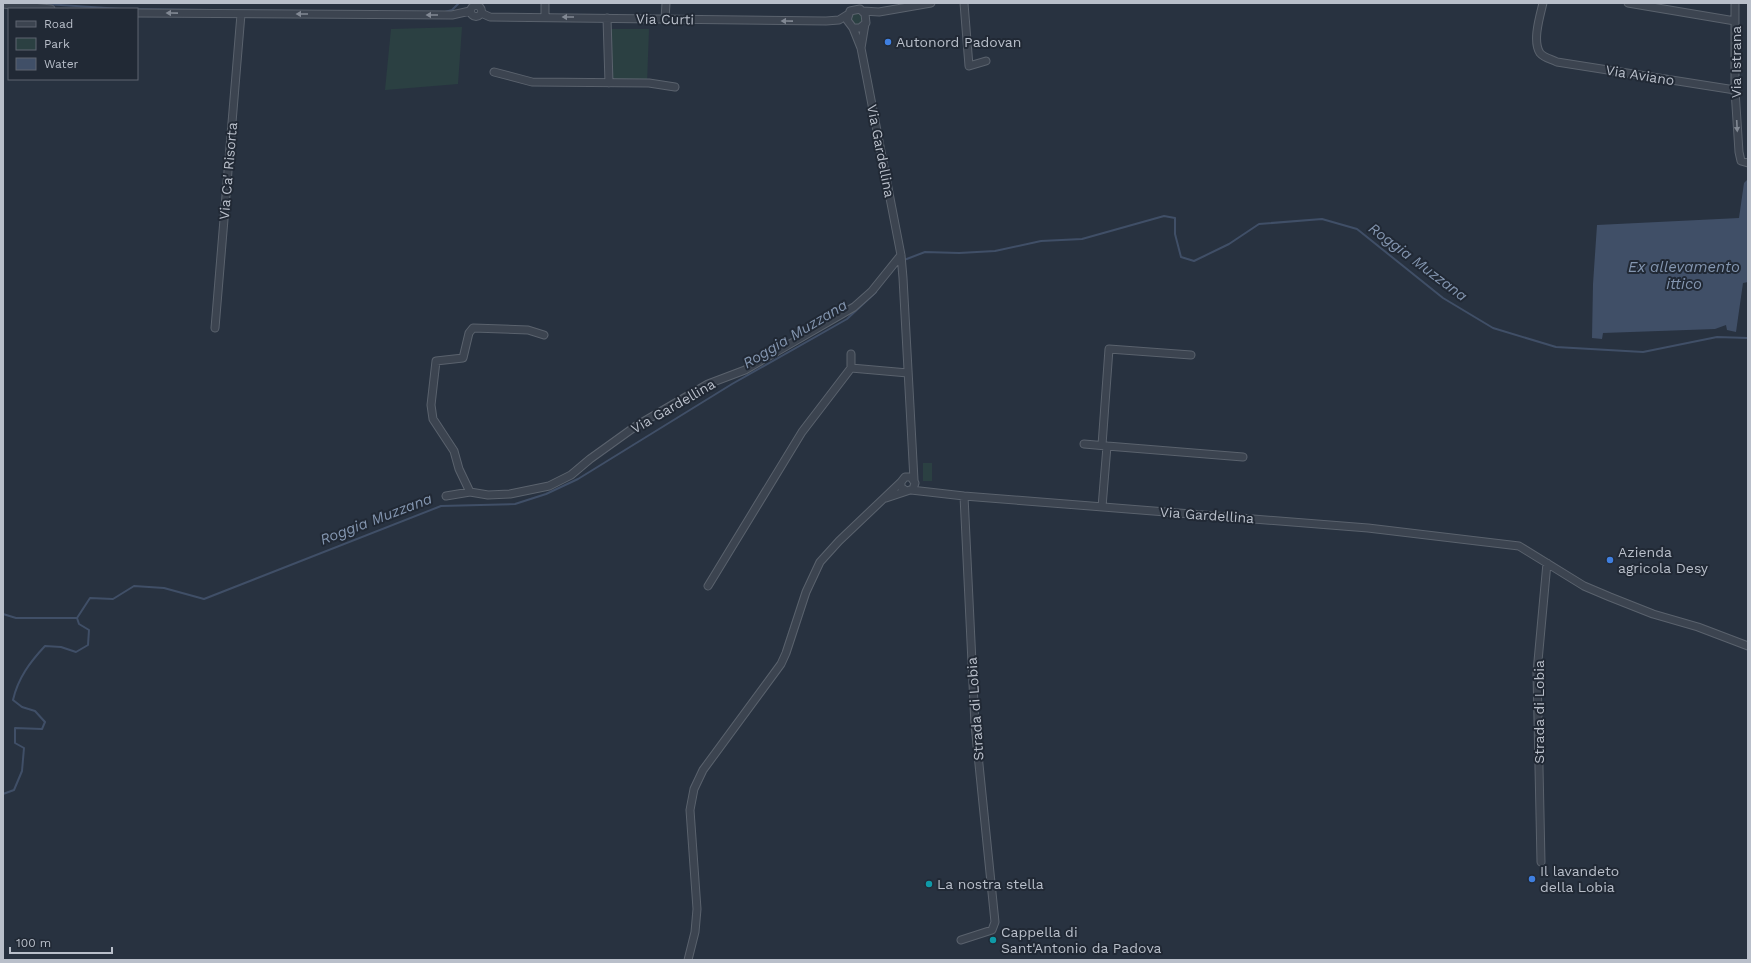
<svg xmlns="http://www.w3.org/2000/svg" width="1751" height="963" font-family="'Work Sans',sans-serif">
<rect width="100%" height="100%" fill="#283240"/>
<path fill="#2b4042" d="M857 11 863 15V23L856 27 849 20V16Z
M462 27 458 84 385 90 391 29Z
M611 29H649L647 84 610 82Z
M923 463H932V481H923Z"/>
<path fill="#404f67" d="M1748 179V282L1743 283 1736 332 1727 330 1726 325 1715 329 1603 333 1602 339 1592 338 1593 284 1597 225 1739 218 1744 183Z"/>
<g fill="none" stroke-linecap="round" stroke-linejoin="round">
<path stroke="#404f67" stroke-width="2" d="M30 3 122 9 313 11
M445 12 452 10 459 3
M904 260 925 252 959 253 995 251 1041 241 1082 239 1164 216 1175 218V234L1181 257 1194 261 1229 244 1259 224 1322 219 1357 229 1443 298 1493 328 1556 347 1643 352 1717 337 1748 338
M3 614 16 618H77L90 598 113 599 134 586 164 588 204 599 441 506 515 504 546 494 578 479 732 384 847 319 876 292
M3 794 14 790 22 771 24 748 15 743V728L42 729 45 722 35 711 22 707 13 700C18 678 30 662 45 646L61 647 76 652 88 645 89 630 79 624 77 618"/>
<defs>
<path id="minor" d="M964 3 969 66 986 61
M1543 3C1540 16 1532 41 1540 53 1544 58 1551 59 1557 62L1735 90
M1628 3 1735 21
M1735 3V90L1739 152 1741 161 1748 163
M3 4 51 9
M470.5 11a5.5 5.5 0 1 1 11 0a5.5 5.5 0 1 1-11 0Z
M863 11 879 12 931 3
M137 13 452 15 470 11
M481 13 490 17 826 21 839 20 847 15
M545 17V3
M607 18 609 83
M665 19 666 3
M853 28H860L866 23 865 14 860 9 850 11 847 20 853 28 861 48 901 255 903 278 914 480
M861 48 865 24
M494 72 532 82 649 83 675 87
M215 328 241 14
M851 354V368L908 373
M1084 444 1107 446 1102 507
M1102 445 1109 349 1191 355
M1107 446 1243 457
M911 490 964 496 1368 528 1519 546 1584 586 1610 597 1653 614 1698 627 1748 646
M470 492 459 469 454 451 433 419 431 405 436 361 463 358 469 333 473 328 528 330 544 335
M446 496 470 492 488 495 510 494 549 486 571 475 590 459 636 426 708 384 745 370 854 307 872 291 901 255
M886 498 913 489 915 483 911 477H905L901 482V487L905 490
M708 586 802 432 851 368
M1541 862 1537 672 1547 563
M961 940 992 930 995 922 975 725 964 496
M688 960 695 932 697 909 690 810 694 789 703 770 781 664 786 653 806 592 820 562 839 541 901 482"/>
</defs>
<use href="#minor" stroke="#5a626d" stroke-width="9"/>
<use href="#minor" stroke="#3c4450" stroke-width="7"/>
</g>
<defs><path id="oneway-solid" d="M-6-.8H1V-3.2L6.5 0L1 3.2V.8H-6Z"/></defs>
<g fill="#818893">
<use href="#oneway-solid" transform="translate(172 13) rotate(-179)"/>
<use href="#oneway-solid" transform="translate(302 14) rotate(180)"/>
<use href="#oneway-solid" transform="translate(432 15) rotate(-180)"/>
<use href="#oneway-solid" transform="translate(568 17) rotate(-180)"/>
<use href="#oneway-solid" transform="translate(787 21) rotate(-179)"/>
<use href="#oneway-solid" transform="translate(1737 126) rotate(87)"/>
</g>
<g fill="#3f7fe0" stroke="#212935" stroke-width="1.5">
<circle cx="888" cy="42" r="4"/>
<circle cx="1610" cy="560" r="4"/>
<circle cx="1532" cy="879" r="4"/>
</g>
<g fill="#0f9aa8" stroke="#212935" stroke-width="1.5">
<circle cx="929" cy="884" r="4"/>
<circle cx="993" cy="940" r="4"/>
</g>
<g text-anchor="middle" stroke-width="4" stroke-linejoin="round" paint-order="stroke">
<g font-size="14" fill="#b9bfca" stroke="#212935">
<text transform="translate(665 19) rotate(1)" y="5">Via Curti</text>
<text transform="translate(1736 62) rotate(-90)" y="5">Via Istrana</text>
<text transform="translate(1640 75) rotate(9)" y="5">Via Aviano</text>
<text transform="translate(881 151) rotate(79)" y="5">Via Gardellina</text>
<text transform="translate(228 171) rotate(-85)" y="5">Via Ca' Risorta</text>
<text transform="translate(673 406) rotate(-30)" y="5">Via Gardellina</text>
<text transform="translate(1207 515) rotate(4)" y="5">Via Gardellina</text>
<text transform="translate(975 709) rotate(-94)" y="5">Strada di Lobia</text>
<text transform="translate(1539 712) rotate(-90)" y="5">Strada di Lobia</text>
</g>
<g font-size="14" fill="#b9bfca" stroke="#212935" text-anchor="start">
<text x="896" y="47">Autonord Padovan</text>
<text x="1618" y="557">Azienda<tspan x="1618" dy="16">agricola Desy</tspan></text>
<text x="1540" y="876">Il lavandeto<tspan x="1540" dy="16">della Lobia</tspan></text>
<text x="937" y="889">La nostra stella</text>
<text x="1001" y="937">Cappella di<tspan x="1001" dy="16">Sant'Antonio da Padova</tspan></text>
</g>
<g font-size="15" font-style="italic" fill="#8395af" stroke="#212935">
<text transform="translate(1418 262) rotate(37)" y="5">Roggia Muzzana</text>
<text x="1684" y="272">Ex allevamento<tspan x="1684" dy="17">ittico</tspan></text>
<text transform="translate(795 334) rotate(-31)" y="5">Roggia Muzzana</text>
<text transform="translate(376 519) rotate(-21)" y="5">Roggia Muzzana</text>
</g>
</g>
<rect width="1751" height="963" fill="none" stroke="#b9bfca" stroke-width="8"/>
<rect x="8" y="8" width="130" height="72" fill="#212935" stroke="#5e6571"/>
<rect x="16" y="21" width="20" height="6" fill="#3c4450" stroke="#5e6571"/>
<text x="44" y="28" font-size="12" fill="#b9bfca">Road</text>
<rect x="16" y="38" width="20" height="12" fill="#2b4042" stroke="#5e6571"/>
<text x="44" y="48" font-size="12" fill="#b9bfca">Park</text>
<rect x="16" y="58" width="20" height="12" fill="#404f67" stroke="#5e6571"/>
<text x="44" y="68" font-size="12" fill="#b9bfca">Water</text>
<path d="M10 947v6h102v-6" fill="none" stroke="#b9bfca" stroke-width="2"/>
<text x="16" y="947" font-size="12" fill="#b9bfca" stroke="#212935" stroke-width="3" paint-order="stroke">100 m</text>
</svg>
